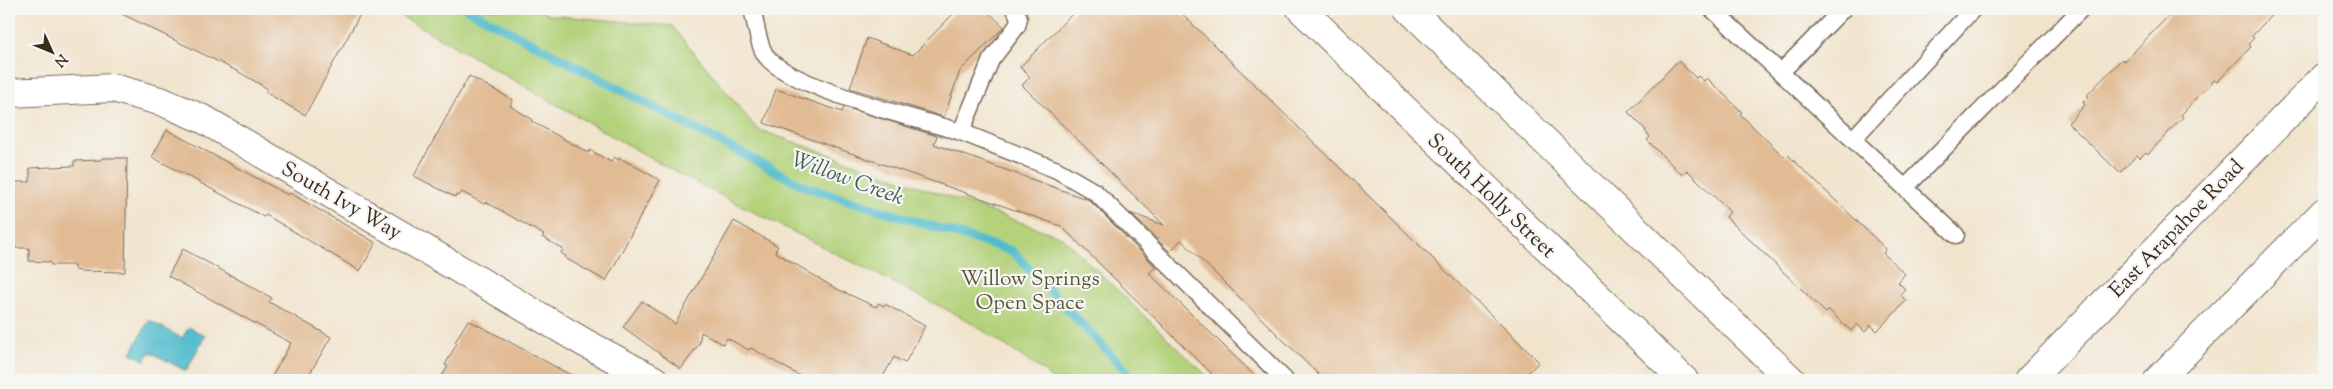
<svg xmlns="http://www.w3.org/2000/svg" width="2333" height="389" font-family="'Sorts Mill Goudy',serif">
<rect width="100%" height="100%" fill="#f6f6f2"/>
<filter id="ink" filterUnits="userSpaceOnUse"><feTurbulence type="fractalNoise" baseFrequency=".02" numOctaves="2"/><feDisplacementMap in="SourceGraphic" scale="10" xChannelSelector="R" yChannelSelector="G"/><feConvolveMatrix kernelMatrix="1 2 1 2 8 2 1 2 1" color-interpolation-filters="sRGB"/></filter>
<filter id="wash" filterUnits="userSpaceOnUse"><feTurbulence type="fractalNoise" baseFrequency=".0096" numOctaves="4" result="noise"/><feDisplacementMap in="SourceGraphic" scale="20" xChannelSelector="R" yChannelSelector="G"/><feGaussianBlur stdDeviation="1.12" result="paint"/><feColorMatrix in="noise" values="0 0 0 0 0 0 0 0 0 0 0 0 0 0 0 0 0 1.4 0 .05"/><feComposite in="paint" operator="in"/></filter>
<g filter="url(#wash)">
<rect width="100%" height="100%" fill="#f1e4cd"/>
<path fill="#b3d27a" stroke="#777e4c" d="M389 9H538L549 15 672 26 757 129 1062 237 1211 380H1052L1045 372 967 320 677 173Z"/>
<path fill="#51bccd" stroke="#467376" d="M149 320 182 338 189 327 205 336 186 371 150 352 145 361 131 353Z"/>
<g fill="none" stroke-linecap="round" stroke-linejoin="round">
<path stroke="#51bccd" stroke-width="9" d="M467 9 806 187 1012 251 1135 380"/>
</g>
<g id="blocks">
<path fill="#e1bb94" d="M112 9H363L305 115 265 92 268 89 239 72Z
M958 9H985L1004 27 960 71 944 117 850 88 867 38 913 55Z
M1077 9H1177L1539 362 1521 380H1324L1181 240 1170 252 1130 213 1164 225 1022 85 1030 77 1020 67Z
M2175 9H2277L2252 36 2254 38 2248 44 2251 47 2217 82 2214 80 2181 115 2183 117 2148 154 2146 152 2140 158 2137 155 2120 173 2068 123 2085 105 2083 103 2089 97 2087 95 2122 59 2125 61Z
M1678 61 1696 78 1698 76 1704 81 1707 78 1742 112 1740 114 1784 157 1787 154 1886 249 1883 253 1905 274 1898 282 1905 289 1900 294 1906 301 1877 331 1871 325 1865 332 1857 324 1851 331 1829 310 1826 313 1726 217 1730 212 1687 170 1682 175 1647 140 1650 137 1645 131 1646 130 1628 112Z
M469 76 513 100 510 106 532 119 531 121 589 153 590 150 611 162 614 157 619 160 620 158 660 180 606 281 565 258 566 256 561 253 563 249 542 237 544 235 486 202 484 204 462 192 459 196 456 195 455 197 414 176Z
M776 89 842 112 844 107 937 136 934 144 1089 200 1156 267 1149 273 1259 380H1218L1061 226 764 123Z
M167 130 288 195 290 193 376 243 360 271 266 215 264 217 152 157Z
M102 158H127L125 272 79 271 74 269V265H51L50 262 29 261V248H9V182H30V168L74 166V161L102 160Z
M734 221 778 246 775 252 833 287 876 307 879 303 884 306 885 304 925 326 905 363 894 357 881 380H807L751 348 749 350 727 338 723 344 701 332 699 344 681 369 623 327 642 301 675 324Z
M183 249 272 298 269 302 331 337 306 380H270L291 343 168 276Z
M468 320 491 332 580 380H440L448 366 445 365 457 343 455 342Z"/>
</g>
</g>
<g filter="url(#ink)">
<use href="#blocks" fill-opacity="0" stroke="#7b6b5b" stroke-width="1"/>
<g fill="none" stroke-linecap="round" stroke-linejoin="round">
<defs>
<path id="service" d="M752 9C756 23 758 45 766 56 788 87 921 120 961 132
M1015 9 1019 18 1017 26 991 60 961 132 1057 170 1095 192 1285 380
M1712 9 1956 235
M1781 72 1843 9
M1853 139 1973 9
M1905 188 2081 9"/>
<path id="minor" d="M9 93 113 88 163 102 205 120 585 343 654 380"/>
<path id="secondary" d="M1301 9 1684 380
M1409 9 1791 380"/>
<path id="primary" d="M2029 380 2324 77
M2158 380 2324 212"/>
</defs>
<use href="#service" stroke="#7b6b5b" stroke-width="19"/>
<use href="#minor" stroke="#7b6b5b" stroke-width="30"/>
<use href="#secondary" stroke="#7b6b5b" stroke-width="30"/>
<use href="#primary" stroke="#7b6b5b" stroke-width="30"/>
<use href="#service" stroke="#fff" stroke-width="16"/>
<use href="#minor" stroke="#fff" stroke-width="28"/>
<use href="#secondary" stroke="#fff" stroke-width="28"/>
<use href="#primary" stroke="#fff" stroke-width="28"/>
</g>
</g>
<g text-anchor="middle" stroke-width="4.5" stroke-linejoin="round" paint-order="stroke">
<g font-size="21" fill="#3b2a1e" stroke="#f6f6f2">
<text transform="translate(1492 195) rotate(44)" y="7">South Holly Street</text>
<text transform="translate(342 200) rotate(30)" y="7">South Ivy Way</text>
<text transform="translate(2176 228) rotate(-46)" y="7">East Arapahoe Road</text>
</g>
<g font-size="21" fill="#595435" stroke="#f6f6f2">
<text x="1030" y="285">Willow Springs<tspan x="1030" dy="24">Open Space</tspan></text>
</g>
<g font-size="22" font-style="italic" fill="#435d5b" stroke="#f6f6f2">
<text transform="translate(848 177) rotate(20)" y="8">Willow Creek</text>
</g>
</g>
<rect width="2333" height="389" fill="none" stroke="#f6f6f2" stroke-width="30"/>
<g transform="translate(52 52) rotate(134)" stroke="#f6f6f2" stroke-width="4" paint-order="stroke">
<path d="M0-4L9 19L0 12L-9 19Z" fill="#3b2a1e"/>
<text y="-8" font-size="14" font-weight="bold" text-anchor="middle" fill="#3b2a1e">N</text>
</g>
</svg>
